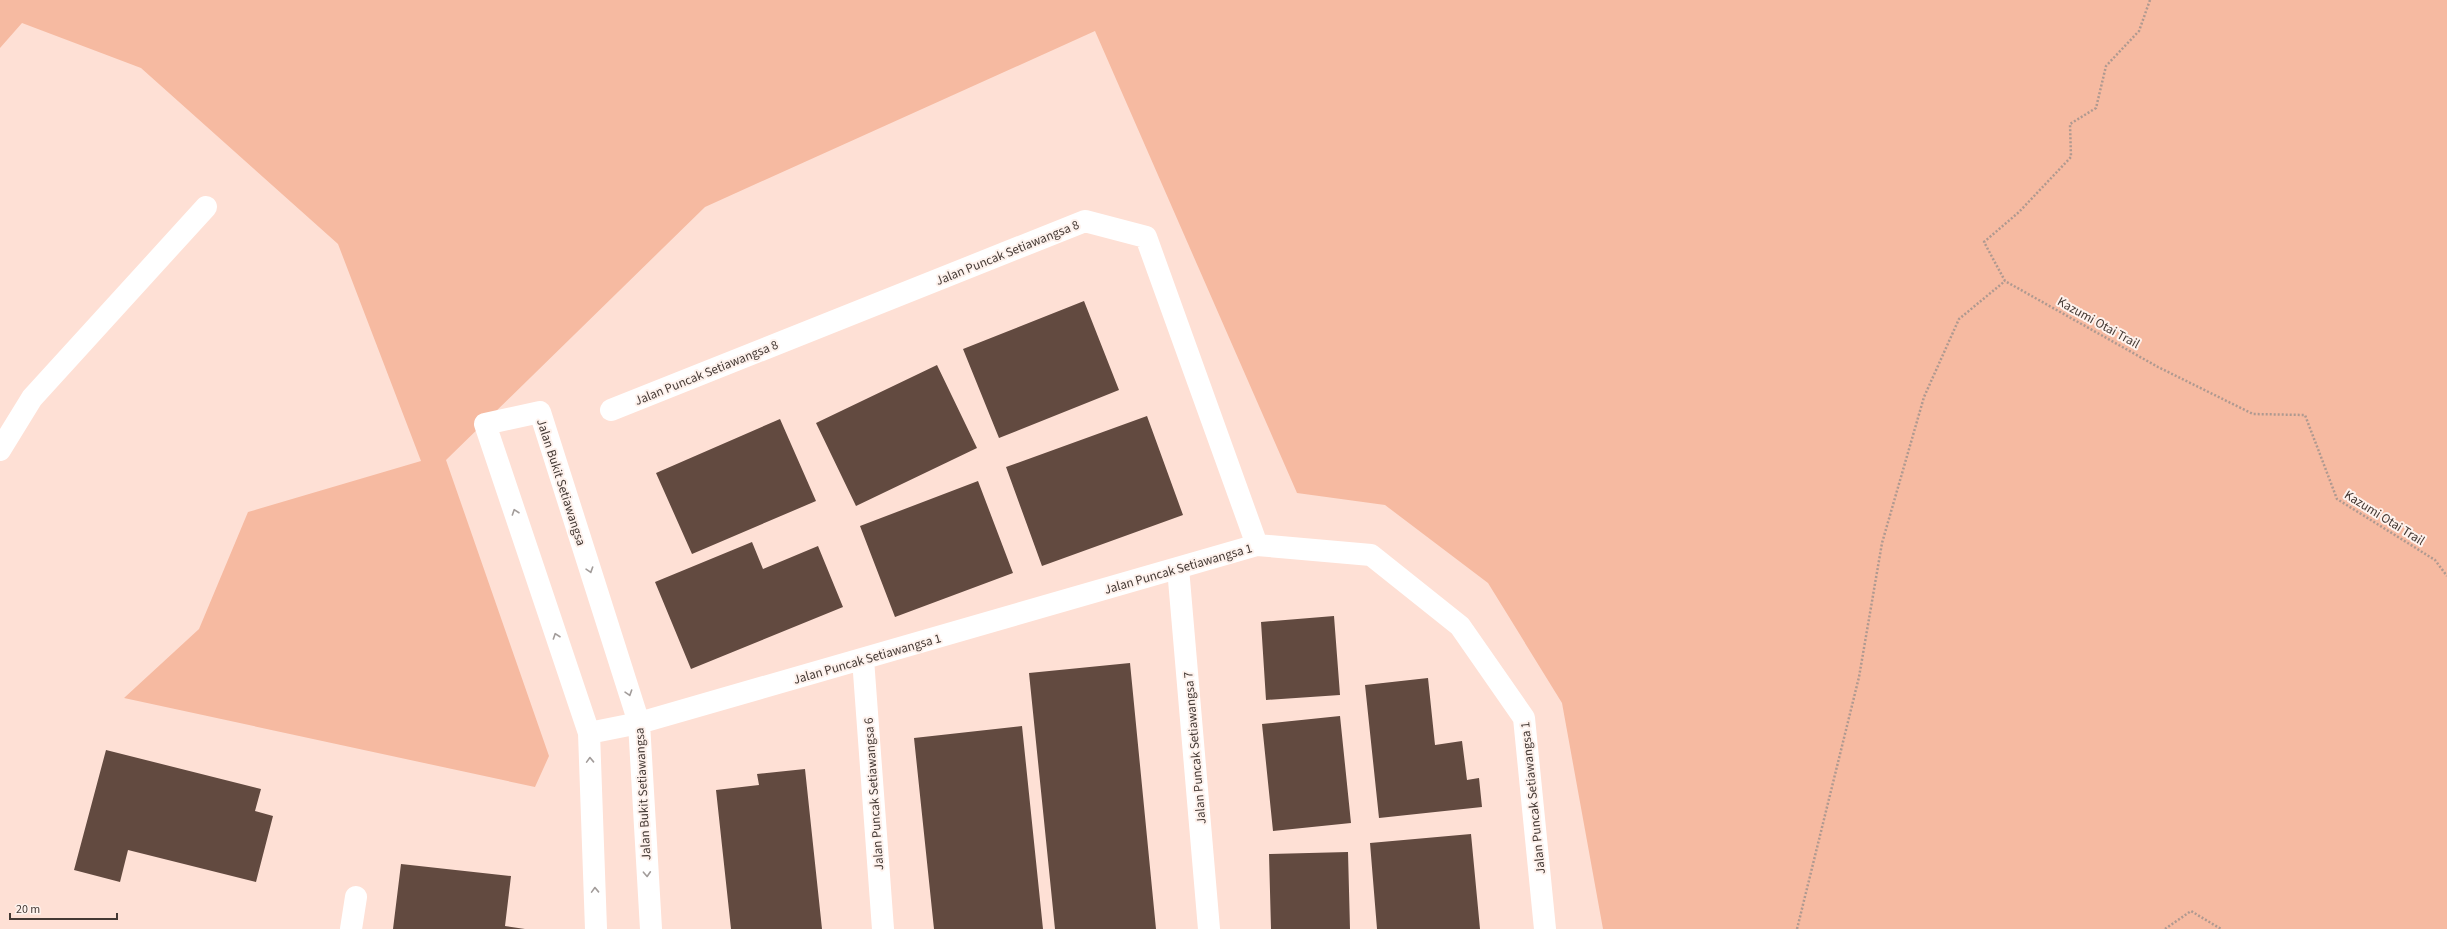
<svg xmlns="http://www.w3.org/2000/svg" width="2447" height="929" font-family="'Source Sans 3',sans-serif">
<rect width="100%" height="100%" fill="#fee0d5"/>
<path fill="#f6baa1" d="M0 0H2447V929H1603L1562 703 1488 583 1385 505 1297 493 1095 31 705 207 446 460 549 756 535 787 124 698 199 629 248 512 421 461 338 244 141 68 22 23 0 48Z"/>
<path fill="#624a40" d="M1084 301 1119 390 999 438 963 349Z
M937 365 977 448 856 506 816 423Z
M1147 416 1183 515 1042 566 1006 467Z
M780 419 816 501 692 554 656 473Z
M978 481 1013 573 895 617 860 526Z
M752 542 763 569 818 546 843 607 691 669 655 582Z
M1334 616 1340 695 1266 700 1261 622Z
M1130 663 1156 929H1055L1029 673Z
M1428 678 1435 745 1462 741 1467 780 1479 778 1482 807 1379 818 1365 685Z
M1340 716 1351 823 1273 831 1262 724Z
M1022 726 1043 929H934L914 738Z
M106 750 261 789 255 811 273 816 256 882 128 850 120 882 74 870Z
M805 769 822 929H731L716 790 759 785 757 774Z
M1471 834 1480 929H1377L1370 843Z
M1348 852 1350 929H1271L1269 854Z
M401 864 511 876 505 926 525 929H393Z"/>
<g fill="none" stroke-linecap="round" stroke-linejoin="round">
<path stroke="#af9990" stroke-width="2.5" stroke-dasharray="2 2" stroke-linecap="butt" d="M2150 0 2139 31 2106 66 2096 108 2070 124 2071 157 2019 212 1984 242 2005 281 2158 367 2253 414 2305 415 2337 499 2435 560 2447 576
M1797 929 1859 677 1882 543 1924 397 1959 319 2005 281
M2165 929 2191 911 2221 929"/>
<path stroke="#fff" stroke-width="22" d="M611 410 1085 221 1146 237 1257 545
M0 450 32 398 206 207
M1178 568 1209 929
M863 659 883 929
M589 733 639 723 1257 545 1371 555 1460 626 1524 718 1545 929
M351 929 356 897
M596 929 589 733 485 424 540 412 639 723 651 929"/>
</g>
<defs><path id="oneway-chevron" d="M-2-3.5L2.5 0L-2 3.5" fill="none" stroke-width="1.6" stroke-linecap="round" stroke-linejoin="round"/></defs>
<g stroke="#a29c9a">
<use href="#oneway-chevron" transform="translate(515 512) rotate(-109)"/>
<use href="#oneway-chevron" transform="translate(590 570) rotate(72)"/>
<use href="#oneway-chevron" transform="translate(556 636) rotate(-109)"/>
<use href="#oneway-chevron" transform="translate(629 693) rotate(72)"/>
<use href="#oneway-chevron" transform="translate(590 760) rotate(-92)"/>
<use href="#oneway-chevron" transform="translate(647 874) rotate(87)"/>
<use href="#oneway-chevron" transform="translate(595 890) rotate(-92)"/>
</g>
<g text-anchor="middle" stroke-width="4" stroke-linejoin="round" paint-order="stroke">
<g font-size="13" fill="#443934" stroke="#fef2ed">
<text transform="translate(1007 252) rotate(-22)" y="5">Jalan Puncak Setiawangsa 8</text>
<text transform="translate(2099 322) rotate(29)" y="5">Kazumi Otai Trail</text>
<text transform="translate(706 372) rotate(-22)" y="5">Jalan Puncak Setiawangsa 8</text>
<text transform="translate(562 482) rotate(72)" y="5">Jalan Bukit Setiawangsa</text>
<text transform="translate(2385 517) rotate(32)" y="5">Kazumi Otai Trail</text>
<text transform="translate(1178 568) rotate(-16)" y="5">Jalan Puncak Setiawangsa 1</text>
<text transform="translate(867 658) rotate(-16)" y="5">Jalan Puncak Setiawangsa 1</text>
<text transform="translate(1194 748) rotate(-95)" y="5">Jalan Puncak Setiawangsa 7</text>
<text transform="translate(642 794) rotate(-93)" y="5">Jalan Bukit Setiawangsa</text>
<text transform="translate(873 794) rotate(-94)" y="5">Jalan Puncak Setiawangsa 6</text>
<text transform="translate(1532 798) rotate(-96)" y="5">Jalan Puncak Setiawangsa 1</text>
</g>
</g>
<path d="M10 913v6h107v-6" fill="none" stroke="#443934" stroke-width="2"/>
<text x="16" y="913" font-size="12" fill="#443934" stroke="#fef2ed" stroke-width="3" paint-order="stroke">20 m</text>
</svg>
